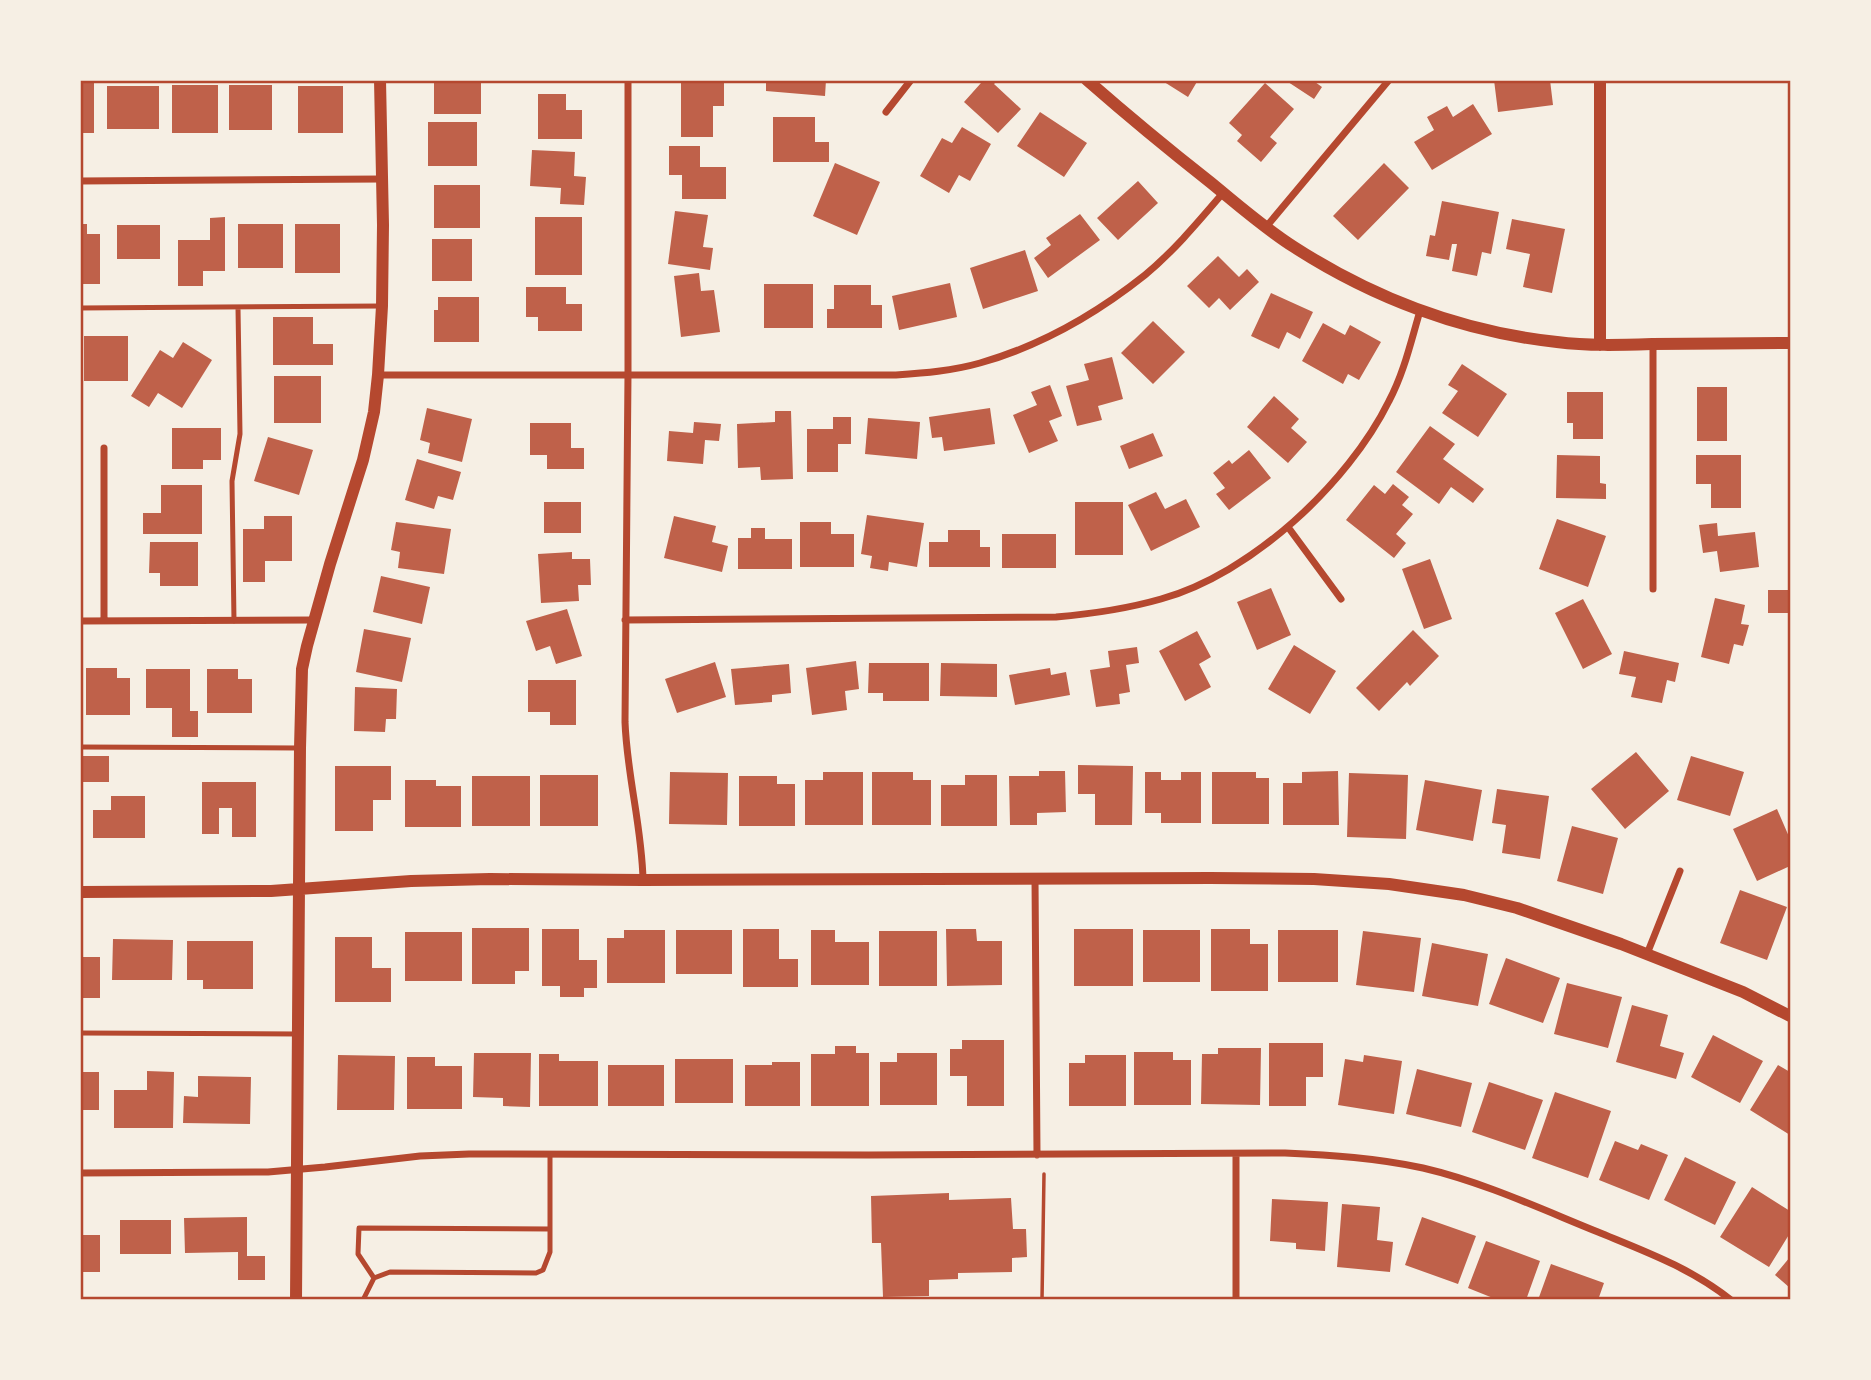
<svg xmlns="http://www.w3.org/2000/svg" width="1871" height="1380" font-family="Lato,sans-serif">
<rect width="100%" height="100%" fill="#f6efe4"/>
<path fill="#bf614a" d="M80 80H94V133H80Z
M434 80H481V114H434Z
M766 80H826L825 96 766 91Z
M978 80H998L994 84 1021 109 998 133 964 102 981 83Z
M1161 80H1198L1188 97Z
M1285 80H1316L1315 82 1322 87 1314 99Z
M1494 80H1550L1553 105 1498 112Z
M681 82H724V106H713V137H681Z
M1265 83 1294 109 1270 137 1277 143 1261 162 1237 141 1242 135 1229 123Z
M172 85H218V133H172Z
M229 85H272V130H229Z
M107 86H159V129H107Z
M298 86H343V133H298Z
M538 94H566V110H582V139H538Z
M1473 104 1492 134 1432 170 1414 142 1434 130 1427 117 1447 106 1453 117Z
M1040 112 1087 143 1064 177 1017 146Z
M773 117H815V142H829V162H773Z
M428 122H477V166H428Z
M962 127 991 144 970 181 959 175 949 193 920 176 942 138 952 143Z
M669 146H700V167H726V199H682V175H669Z
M532 150 575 152 574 176 586 177 584 205 560 204 561 188 530 186Z
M835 163 880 182 857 235 813 216Z
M1384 163 1409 188 1358 240 1333 216Z
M1138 181 1158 203 1118 240 1097 218Z
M434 185H480V228H434Z
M1442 201 1499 212 1491 254 1482 252 1477 276 1452 271 1457 244H1452L1449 260 1426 256 1430 235 1435 236Z
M675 211 708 215 703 247 713 248 710 270 668 264Z
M1080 214 1100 240 1048 278 1034 258 1051 245 1046 238Z
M225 217V271H203V286H178V240H210V218Z
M535 217H582V275H535Z
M1512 219 1565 229 1552 293 1523 287 1530 254 1506 249Z
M80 224H87V234H100V284H83V274H80Z
M238 224H283V268H238Z
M295 224H340V273H295Z
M117 225H160V259H117Z
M432 239H472V281H432Z
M1025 250 1038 291 983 309 970 268Z
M1218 256 1239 277 1247 269 1259 282 1230 310 1219 298 1209 308 1187 286Z
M699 273 701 291 714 290 720 332 681 337 674 276Z
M950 283 957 317 899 330 892 296Z
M764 284H813V328H764Z
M834 285H871V305H882V328H827V309H834Z
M526 287H566V304H582V331H538V317H526Z
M1271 293 1313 312 1300 339 1287 332 1279 349 1251 336Z
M438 297H479V342H434V310H438Z
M273 317H313V344H333V365H273Z
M1153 321 1185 352 1153 384 1121 353Z
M1323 323 1345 335 1350 325 1381 342 1359 380 1348 374 1343 384 1302 361Z
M84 336H128V381H84Z
M183 342 212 360 182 408 158 393 149 407 131 396 160 350 173 358Z
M1112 357 1123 399 1098 406 1102 420 1077 426 1066 386 1089 380 1084 364Z
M1462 364 1507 394 1478 437 1442 413 1458 391 1448 385Z
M274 376H321V423H274Z
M1050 385 1062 416 1049 421 1058 441 1029 453 1013 415 1037 405 1031 392Z
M1697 387H1727V441H1697Z
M1567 392H1603V439H1573V423H1567Z
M1274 396 1299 419 1291 428 1307 442 1288 463 1247 427Z
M427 408 472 419 462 462 428 453 430 443 420 440Z
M990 408 995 444 944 451 942 437 932 438 929 417Z
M775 411H791L793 479 761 480 760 467 738 468 737 424 775 422Z
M833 417H851V444H838V472H807V429H833Z
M868 418 920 422 917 459 865 454Z
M694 422 721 424 719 441 705 440 703 464 667 461 669 431 693 433Z
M530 423H571V448H584V469H547V455H530Z
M1430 426 1455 444 1443 459 1484 489 1473 503 1451 487 1439 504 1396 472Z
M172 428H221V460H203V469H172Z
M1153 433 1163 456 1129 469 1120 446Z
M268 437 313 450 299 495 254 481Z
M1249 450 1271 478 1229 510 1216 494 1225 488 1213 473 1229 460 1232 464Z
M1557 455 1600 456V483L1606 484V499L1556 498Z
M1696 455H1741V508H1711V484H1696Z
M417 459 461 472 453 500 438 496 434 509 405 500Z
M1393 484 1409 497 1402 505 1413 514 1396 534 1406 543 1394 558 1346 520 1374 485 1385 494Z
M161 485H202V534H143V513H161Z
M1156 492 1165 509 1186 499 1200 527 1151 551 1128 505Z
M544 502H581V533H544Z
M1075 502H1123V555H1075Z
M867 515 924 523 917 567 889 562 888 571 870 568 872 556 861 554Z
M264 516H292V561H265V582H243V529H264Z
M674 516 716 526 712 542 728 546 722 572 664 558Z
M1557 519 1606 536 1588 587 1539 569Z
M396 522 451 529 444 574 398 568 400 552 391 550Z
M800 522H831V534H854V567H800Z
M1717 523 1718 536 1755 532 1759 567 1720 572 1717 551 1703 553 1699 525Z
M751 528H765V539H792V569H738V538H751Z
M948 530H980V547H990V567H929V542H948Z
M1002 534H1056V568H1002Z
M150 542H198V586H160V573H149Z
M572 552V559H590L591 585H578L579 601 541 603 538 554Z
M1430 559 1452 619 1424 629 1402 569Z
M381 576 430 587 422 624 373 612Z
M1271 588 1291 635 1257 650 1237 602Z
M1768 590H1790V613H1768Z
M1715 598 1745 605 1741 624 1749 625 1743 646 1734 644 1729 664 1701 657Z
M1583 599 1612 654 1583 669 1555 613Z
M567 609 582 656 556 664 550 646 536 651 526 621Z
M364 629 411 638 402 682 356 672Z
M1413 630 1439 656 1410 686 1407 682 1379 711 1356 688Z
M1197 631 1211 657 1199 664 1211 687 1185 701 1159 651Z
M1294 645 1336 671 1310 714 1268 689Z
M1137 647 1139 663 1126 665 1130 692 1119 694 1120 704 1096 707 1090 670 1110 667 1108 651Z
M1624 651 1679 663 1675 682 1667 680 1662 703 1631 697 1636 677 1619 674Z
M856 661 859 689 845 691 847 710 812 715 806 668Z
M715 662 726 697 677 713 665 679Z
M869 663H929V701H883V693H868Z
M941 663 997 664V697L940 696Z
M789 664 791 693 772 695V702L735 705 731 669Z
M86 668H117V678H130V715H86Z
M1050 668 1051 675 1066 672 1070 695 1015 705 1009 675Z
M146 669H190V711H198V737H172V708H146Z
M207 669H238V679H252V713H207Z
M528 680H576V725H550V712H528Z
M355 687 397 689 396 719H386L385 732 354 731Z
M1636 752 1669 791 1625 829 1591 789Z
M80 756H109V782H80Z
M1691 756 1744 772 1730 816 1677 800Z
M1078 765 1133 766 1132 825H1095V794H1078Z
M335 766H391V800H373V831H335Z
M1039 771H1065L1066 812 1037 813V825H1010L1009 776H1039Z
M1338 771 1339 825H1283V783H1302V772Z
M670 772 728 773 727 825 669 824Z
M823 772H863V825H805V780H823Z
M872 772H913V780H931V825H872Z
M1145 772H1161V780H1181V772H1201V823H1161V813H1145Z
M1212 772H1256V778H1269V824H1212Z
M1349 773 1408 775 1406 839 1347 837Z
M540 775H598V826H540Z
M965 775H997V826H941V785H965Z
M472 776H530V826H472Z
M739 776H777V784H795V826H739Z
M405 780H436V786H461V827H405Z
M1425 780 1482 790 1473 841 1416 830Z
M202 782H256V837H232V808H219V834H202Z
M1497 789 1549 796 1540 859 1502 853 1506 825 1492 823Z
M111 796H145V838H93V810H111Z
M1777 809 1790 839V866L1757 881 1733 829Z
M1572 826 1618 838 1603 894 1557 881Z
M1740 890 1787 907 1767 960 1720 943Z
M472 928H529V971H515V984H472Z
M542 929H579V960H597V988H584V997H560V986H542Z
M743 929H779V959H798V987H743Z
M946 929H976L977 941H1002V985L947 986Z
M1074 929H1133V986H1074Z
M1211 929H1250V944H1268V991H1211Z
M624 930H665V983H607V938H624Z
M676 930H732V974H676Z
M811 930H835V942H869V985H811Z
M1143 930H1200V982H1143Z
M1278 930H1338V982H1278Z
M879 931H937V986H879Z
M1363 931 1421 938 1414 992 1356 985Z
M405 932H462V981H405Z
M335 937H372V968H391V1002H335Z
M113 939 173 940 172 980H112Z
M187 941H253V989H203V980H187Z
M1432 943 1488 954 1478 1006 1422 996Z
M80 957H100V998H80Z
M1506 958 1560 978 1543 1023 1489 1004Z
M1567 983 1622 997 1608 1048 1554 1034Z
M1632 1005 1668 1015 1660 1046 1684 1053 1676 1079 1616 1062Z
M1713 1035 1763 1061 1740 1103 1691 1077Z
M962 1040H1004V1106H967V1076H950V1049H962Z
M1269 1043H1323V1077H1306V1106H1269Z
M835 1046H856V1053H869V1106H811V1054H835Z
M1218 1048H1261L1260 1105 1201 1104 1202 1054H1218Z
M1134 1052H1173V1060H1191V1105H1134Z
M474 1053H531L530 1107 503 1106V1098L473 1097Z
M897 1053H937V1105H880V1062H897Z
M539 1054H559V1061H598V1106H539Z
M338 1055 395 1056 394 1110H337Z
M1085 1055H1126V1106H1069V1063H1085Z
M1364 1055 1402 1061 1394 1114 1338 1105 1345 1059 1363 1062Z
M407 1057H435V1066H462V1109H407Z
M675 1059H733V1103H675Z
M772 1062H800V1106H745V1065H772Z
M608 1065H664V1106H608Z
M1778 1065 1790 1072V1135L1750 1110Z
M1417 1069 1472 1083 1461 1127 1406 1114Z
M147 1071 174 1072 173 1128H114V1090H147Z
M80 1072H99V1110H80Z
M198 1076 251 1077 250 1124 183 1123 184 1096 198 1097Z
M1489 1082 1543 1100 1525 1150 1472 1132Z
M1555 1092 1611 1111 1588 1178 1532 1158Z
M1615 1141 1638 1150 1641 1144 1668 1155 1649 1200 1599 1180Z
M1685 1157 1736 1182 1715 1225 1664 1200Z
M1752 1187 1790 1211V1233L1769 1267 1720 1237Z
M949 1193V1200L1011 1198 1013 1229H1026L1027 1257 1012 1258V1272L958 1273V1279L929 1280V1296L883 1297 881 1243H872L871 1196Z
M1272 1199 1328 1202 1325 1251 1296 1249V1243L1270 1241Z
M1342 1204 1380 1207 1377 1240 1393 1242 1390 1272 1337 1267Z
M247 1217V1256H265V1280H238V1252L185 1253 184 1218Z
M1422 1217 1476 1236 1458 1284 1405 1265Z
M120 1220H171V1254H120Z
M80 1235H100V1272H80Z
M1486 1241 1540 1261 1526 1300H1498L1468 1288Z
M1790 1257V1288L1775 1275Z
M1551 1264 1604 1283 1598 1300H1538Z"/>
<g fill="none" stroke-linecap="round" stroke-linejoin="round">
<path stroke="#b5482f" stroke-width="3.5" d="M1042 1300 1044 1174"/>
<path stroke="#b5482f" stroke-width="5" d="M80 308 382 306
M234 621 232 481 240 434 238 308
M80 747 298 748
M80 1033 298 1034
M374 1278 358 1254 359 1228 550 1229
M363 1300 374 1278 390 1272 536 1273 543 1270 550 1252V1155"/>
<path stroke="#b5482f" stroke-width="7" d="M628 80V374L625 722C627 776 642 827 643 880
M886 112 911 80
M80 181 382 179
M1266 227 1389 80
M378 375H895C923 373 952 371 980 363 1040 346 1096 314 1145 275 1174 251 1199 221 1223 193
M104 448V621
M1288 527 1341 599
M1653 589V344
M625 620 1056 617C1091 614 1126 609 1161 599 1251 574 1348 484 1389 401 1404 373 1411 341 1420 311
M80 621 313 620
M1035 878 1037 1155
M1647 954 1680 871
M80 1173 268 1172 325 1167 420 1156 469 1154 869 1155 1285 1153C1331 1155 1377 1158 1423 1168 1483 1182 1541 1209 1598 1232 1644 1251 1691 1268 1731 1300
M1236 1300V1154"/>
<path stroke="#b5482f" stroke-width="12" d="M1087 80C1127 115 1168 149 1210 182 1237 204 1264 228 1294 247 1373 298 1463 332 1557 342 1588 346 1620 345 1652 344 1698 344 1744 343 1790 343
M1600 345V80
M80 892 271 891 411 881 490 879 643 880 1210 878 1314 879 1389 884 1464 895 1517 908 1621 944 1743 992 1790 1016
M296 1300 300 748 302 669 307 646 330 564 363 460 374 412 378 375 382 306 383 225 380 80"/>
</g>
<rect width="1871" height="1380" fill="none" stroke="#f6efe4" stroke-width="164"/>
<rect x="82" y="82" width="1707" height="1216" fill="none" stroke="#b5482f" stroke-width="2.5"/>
</svg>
